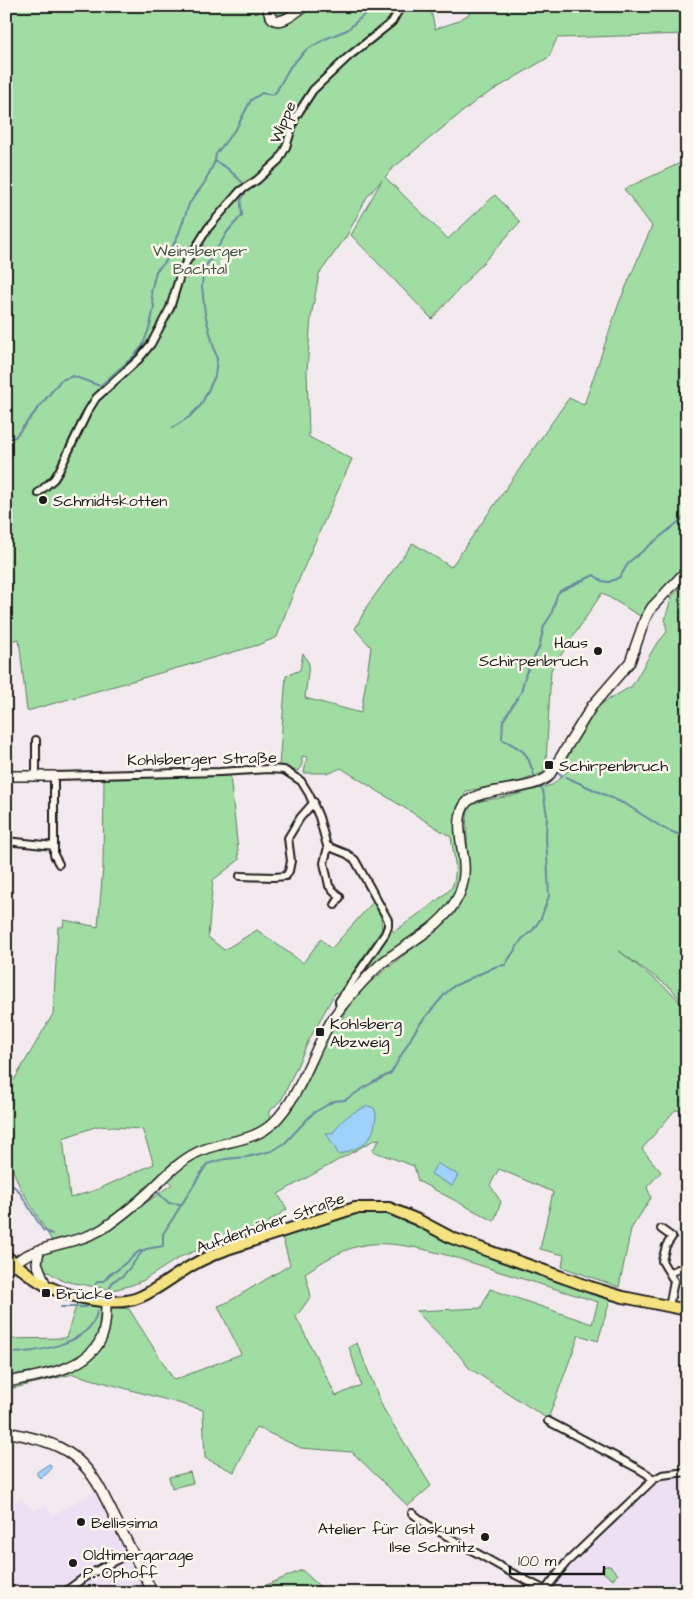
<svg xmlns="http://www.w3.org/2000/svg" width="693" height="1599" font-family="'Architects Daughter',sans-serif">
<rect width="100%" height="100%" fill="#f3eaf0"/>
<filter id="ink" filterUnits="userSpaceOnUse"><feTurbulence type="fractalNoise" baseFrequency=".02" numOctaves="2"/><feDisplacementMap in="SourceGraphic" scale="10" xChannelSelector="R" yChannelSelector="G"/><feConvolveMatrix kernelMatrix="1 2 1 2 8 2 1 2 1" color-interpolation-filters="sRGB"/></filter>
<g filter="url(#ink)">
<path fill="#eee0f3" d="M686 1478 687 1593H549L577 1559 656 1485 663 1481Z
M96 1491 145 1593H6V1511L21 1498 33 1511 46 1505 52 1515Z"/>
<path fill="#a0dda3" stroke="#5e7c60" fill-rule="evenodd" d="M6 6H430L435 29 456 22 469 14V6H687V34L557 38 549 57 477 100 393 168 385 177 448 239 495 195 520 222 432 319 351 235 382 180 367 197 346 237 319 274 311 317 307 370 309 437 352 459C326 518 298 576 277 637L258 645 27 711 19 639 6 642Z
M687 160V566L640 616 602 593 551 670 546 763 543 773 521 781 466 791 457 812 456 837 460 859 459 881 452 899 442 914 393 949 359 978 358 977 392 929 394 932C404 924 447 895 452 887 459 872 453 853 451 837L341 768 330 773H304L307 757 302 756V764L298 771 279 766 286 676 300 670 303 653 309 664 305 698 361 713 371 647 355 629 367 606 413 543 451 567 569 398 584 405 619 303 652 226 624 189Z
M687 580V1112L675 1110 642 1149 661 1172 647 1187 651 1198 631 1229 619 1287 562 1267 564 1255 540 1249 553 1192 499 1169 490 1185 501 1202 494 1221 418 1181 414 1166 372 1151 380 1139 374 1140 278 1194 287 1209 255 1232 213 1244 180 1257 144 1280 132 1285 113 1290 63 1281 44 1269 41 1260 44 1254 85 1243 109 1230 172 1184 161 1172C144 1189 107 1225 86 1233 75 1237 63 1238 52 1241L20 1187 10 1163 6 1161V1077L14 1080 53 1014 58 927H63L64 920 98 927 103 866 104 778 230 775 239 860 213 880 208 937 224 950 257 930 303 963 321 939 331 949 373 902 381 915 382 929 338 994 336 992 332 998 309 1040 282 1099 268 1113 276 1127 290 1112 332 1030 340 1023 346 1010 358 992 454 915C468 889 469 866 467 838 467 824 465 820 470 806L481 801 511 796 552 785 568 771 561 768 596 707 632 686 655 646 667 632 665 619 672 596ZM619 951 672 989 682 1003 681 1004 672 993ZM98 1126 142 1129 154 1164 96 1190 70 1198 63 1138Z
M381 1210 611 1297 598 1341 579 1335 548 1419 469 1368 459 1355 416 1311 481 1308 490 1289 592 1324 598 1302C566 1292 533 1282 500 1272 464 1260 396 1236 359 1246 339 1251 322 1262 305 1273L311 1296 296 1317 336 1396 361 1385 349 1347 357 1343 383 1408 431 1486 408 1506 352 1452 301 1448 256 1427 234 1472 205 1458 203 1410 73 1374 6 1390V1339L66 1338 77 1303 129 1309 174 1380 241 1354 218 1306 228 1302 290 1265 282 1236 352 1212Z
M190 1472 193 1483 172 1488 169 1477Z
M605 1566H610L618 1574 613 1579 610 1578 601 1570Z
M302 1570 327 1593H242L255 1590Z"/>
<path fill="#9ed1fc" stroke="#6a89a2" d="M368 1106 374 1108C377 1114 376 1117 375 1123 372 1145 356 1148 339 1155L326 1133H333C342 1118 352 1112 368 1106Z
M437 1163 458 1175 452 1186 431 1174Z
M49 1464 51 1465C51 1472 46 1475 40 1478L37 1475V1472Z"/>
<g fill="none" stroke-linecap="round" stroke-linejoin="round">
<path stroke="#6a89a2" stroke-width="2" d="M215 161 227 168 242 182
M172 428 189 417 201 405 215 376 217 359 205 314 202 286 203 271 228 231 242 215C240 202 240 197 249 188
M6 440 15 437 61 380 73 376 100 386 133 357 142 347 150 326 154 307 151 292 156 271 166 261 179 233 189 204 205 182 215 161 216 154 237 127 251 100 262 93 272 95 276 92 290 67 306 50 325 39 347 30 374 6
M558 773 562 775
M534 775C526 749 525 752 502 739L503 721 521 692 526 673 539 648 544 626 551 615 557 595 560 591 594 575 602 581 609 582 620 577 629 562 687 515
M566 777 627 805 663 828 687 838
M6 1176 11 1184 19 1191 43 1230 52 1234
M157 1192 169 1203 180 1204
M95 1285 98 1281H104L110 1274 116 1271 138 1252 143 1250
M108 1291 113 1281 123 1276 142 1252 146 1249 163 1246V1234L207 1164 225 1159 247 1157 272 1151 285 1143 313 1113 334 1101 345 1100 370 1084 391 1073 418 1026 445 994 454 986 497 966 505 965 522 939 533 930 541 918 549 896 546 836 547 816 543 791 540 787
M61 1307H87
M6 1353C33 1353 91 1345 97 1312"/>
<defs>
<path id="street" d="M38 493 54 479 59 471 88 411 96 398 139 359 151 344 170 308 182 269 208 228 240 191 257 180 279 160 286 147 295 118 313 90 348 57 392 22 401 6
M36 776V740
M6 841 54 846
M328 847 324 863 328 881 329 886 340 897 335 905
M59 864 54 855V776L220 772 268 769 284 770 301 781 309 794 319 817 327 846 347 854 355 860 388 920V926L385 934 339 1001 340 1008
M240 876 274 877 286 876 289 871 291 861 288 838 300 818 314 802
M661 1229 672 1237 666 1246 662 1261 674 1281 669 1307
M670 1273 678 1269 687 1270
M686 1390H687
M548 1421 637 1468 647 1474 653 1480
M412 1513 429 1526 512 1573 545 1590
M63 1593 85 1577 131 1552
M543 1593 566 1563 653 1480 662 1475 687 1472"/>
<path id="secondary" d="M269 6C268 11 268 14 272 18 281 27 297 11 305 6
M6 776H54
M39 1250 37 1263 46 1286
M6 1270C12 1265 18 1260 25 1256 50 1243 80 1243 104 1228 120 1217 136 1204 150 1191 165 1177 178 1162 196 1153 221 1140 253 1143 273 1123 305 1092 314 1041 341 1007 354 991 367 976 382 963 408 942 444 927 459 895 463 885 465 875 464 864 463 847 453 816 467 802 484 786 528 793 549 776L592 706 630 662 645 619 652 607 687 570
M6 1382C37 1376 86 1371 101 1339 106 1327 106 1313 106 1301
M6 1432C50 1440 79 1449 101 1490L153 1593"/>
<path id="primary" d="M6 1256C19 1267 32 1278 47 1286 69 1297 116 1308 140 1297 156 1290 171 1278 186 1269 199 1260 213 1255 227 1249L355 1208H389L418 1220 452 1238 590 1287 623 1297 687 1310"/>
</defs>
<use href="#street" stroke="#1c1c1c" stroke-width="10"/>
<use href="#secondary" stroke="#1c1c1c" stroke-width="12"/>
<use href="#primary" stroke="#1c1c1c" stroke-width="14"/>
<use href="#street" stroke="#fbf7ec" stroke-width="6"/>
<use href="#secondary" stroke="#fbf7ec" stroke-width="9"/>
<use href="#primary" stroke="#f5e382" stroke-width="10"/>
</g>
</g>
<g fill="#1c1c1c" stroke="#fbf7ec" stroke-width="2">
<circle cx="43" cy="500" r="5"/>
<circle cx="598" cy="651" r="5"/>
<rect x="544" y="760" width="10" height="10" rx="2.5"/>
<rect x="315" y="1027" width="10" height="10" rx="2.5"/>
<rect x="41" y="1288" width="10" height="10" rx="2.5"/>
<circle cx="81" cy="1522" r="5"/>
<circle cx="485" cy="1537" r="5"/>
<circle cx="73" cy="1563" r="5"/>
</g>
<g text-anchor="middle" stroke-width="5" stroke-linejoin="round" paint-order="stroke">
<g font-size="16" fill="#1c1c1c" stroke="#fbf7ec">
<text transform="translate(282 122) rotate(-67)" y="6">Wippe</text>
<text transform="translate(202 758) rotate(-1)" y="6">Kohlsberger Straße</text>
<text transform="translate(270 1222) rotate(-19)" y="6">Aufderhöher Straße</text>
</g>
<g font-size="16" fill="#445644" stroke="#fbf7ec">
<text x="200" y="256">Weinsberger<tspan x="200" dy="18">Bachtal</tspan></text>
</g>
<g font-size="16" fill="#1c1c1c" stroke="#fbf7ec" text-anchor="start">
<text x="53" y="506">Schmidtskotten</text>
<text x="588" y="648" text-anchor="end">Haus<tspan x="588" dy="18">Schirpenbruch</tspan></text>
<text x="559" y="771">Schirpenbruch</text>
<text x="330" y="1029">Kohlsberg<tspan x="330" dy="18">Abzweig</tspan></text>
<text x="56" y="1299">Brücke</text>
<text x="91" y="1528">Bellissima</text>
<text x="475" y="1534" text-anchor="end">Atelier für Glaskunst<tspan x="475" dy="18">Ilse Schmitz</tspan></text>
<text x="83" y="1560">Oldtimergarage<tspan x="83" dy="18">P. Ophoff</tspan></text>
</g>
</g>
<rect width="693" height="1599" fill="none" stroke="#fbf7ec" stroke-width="25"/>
<rect x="12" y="12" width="668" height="1574" fill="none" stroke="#1c1c1c" stroke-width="2" filter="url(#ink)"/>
<path d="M510 1566v8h94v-8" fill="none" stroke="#1c1c1c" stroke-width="2.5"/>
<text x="518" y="1566" font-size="15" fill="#1c1c1c" stroke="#fbf7ec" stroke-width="4" paint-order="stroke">100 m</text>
</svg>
